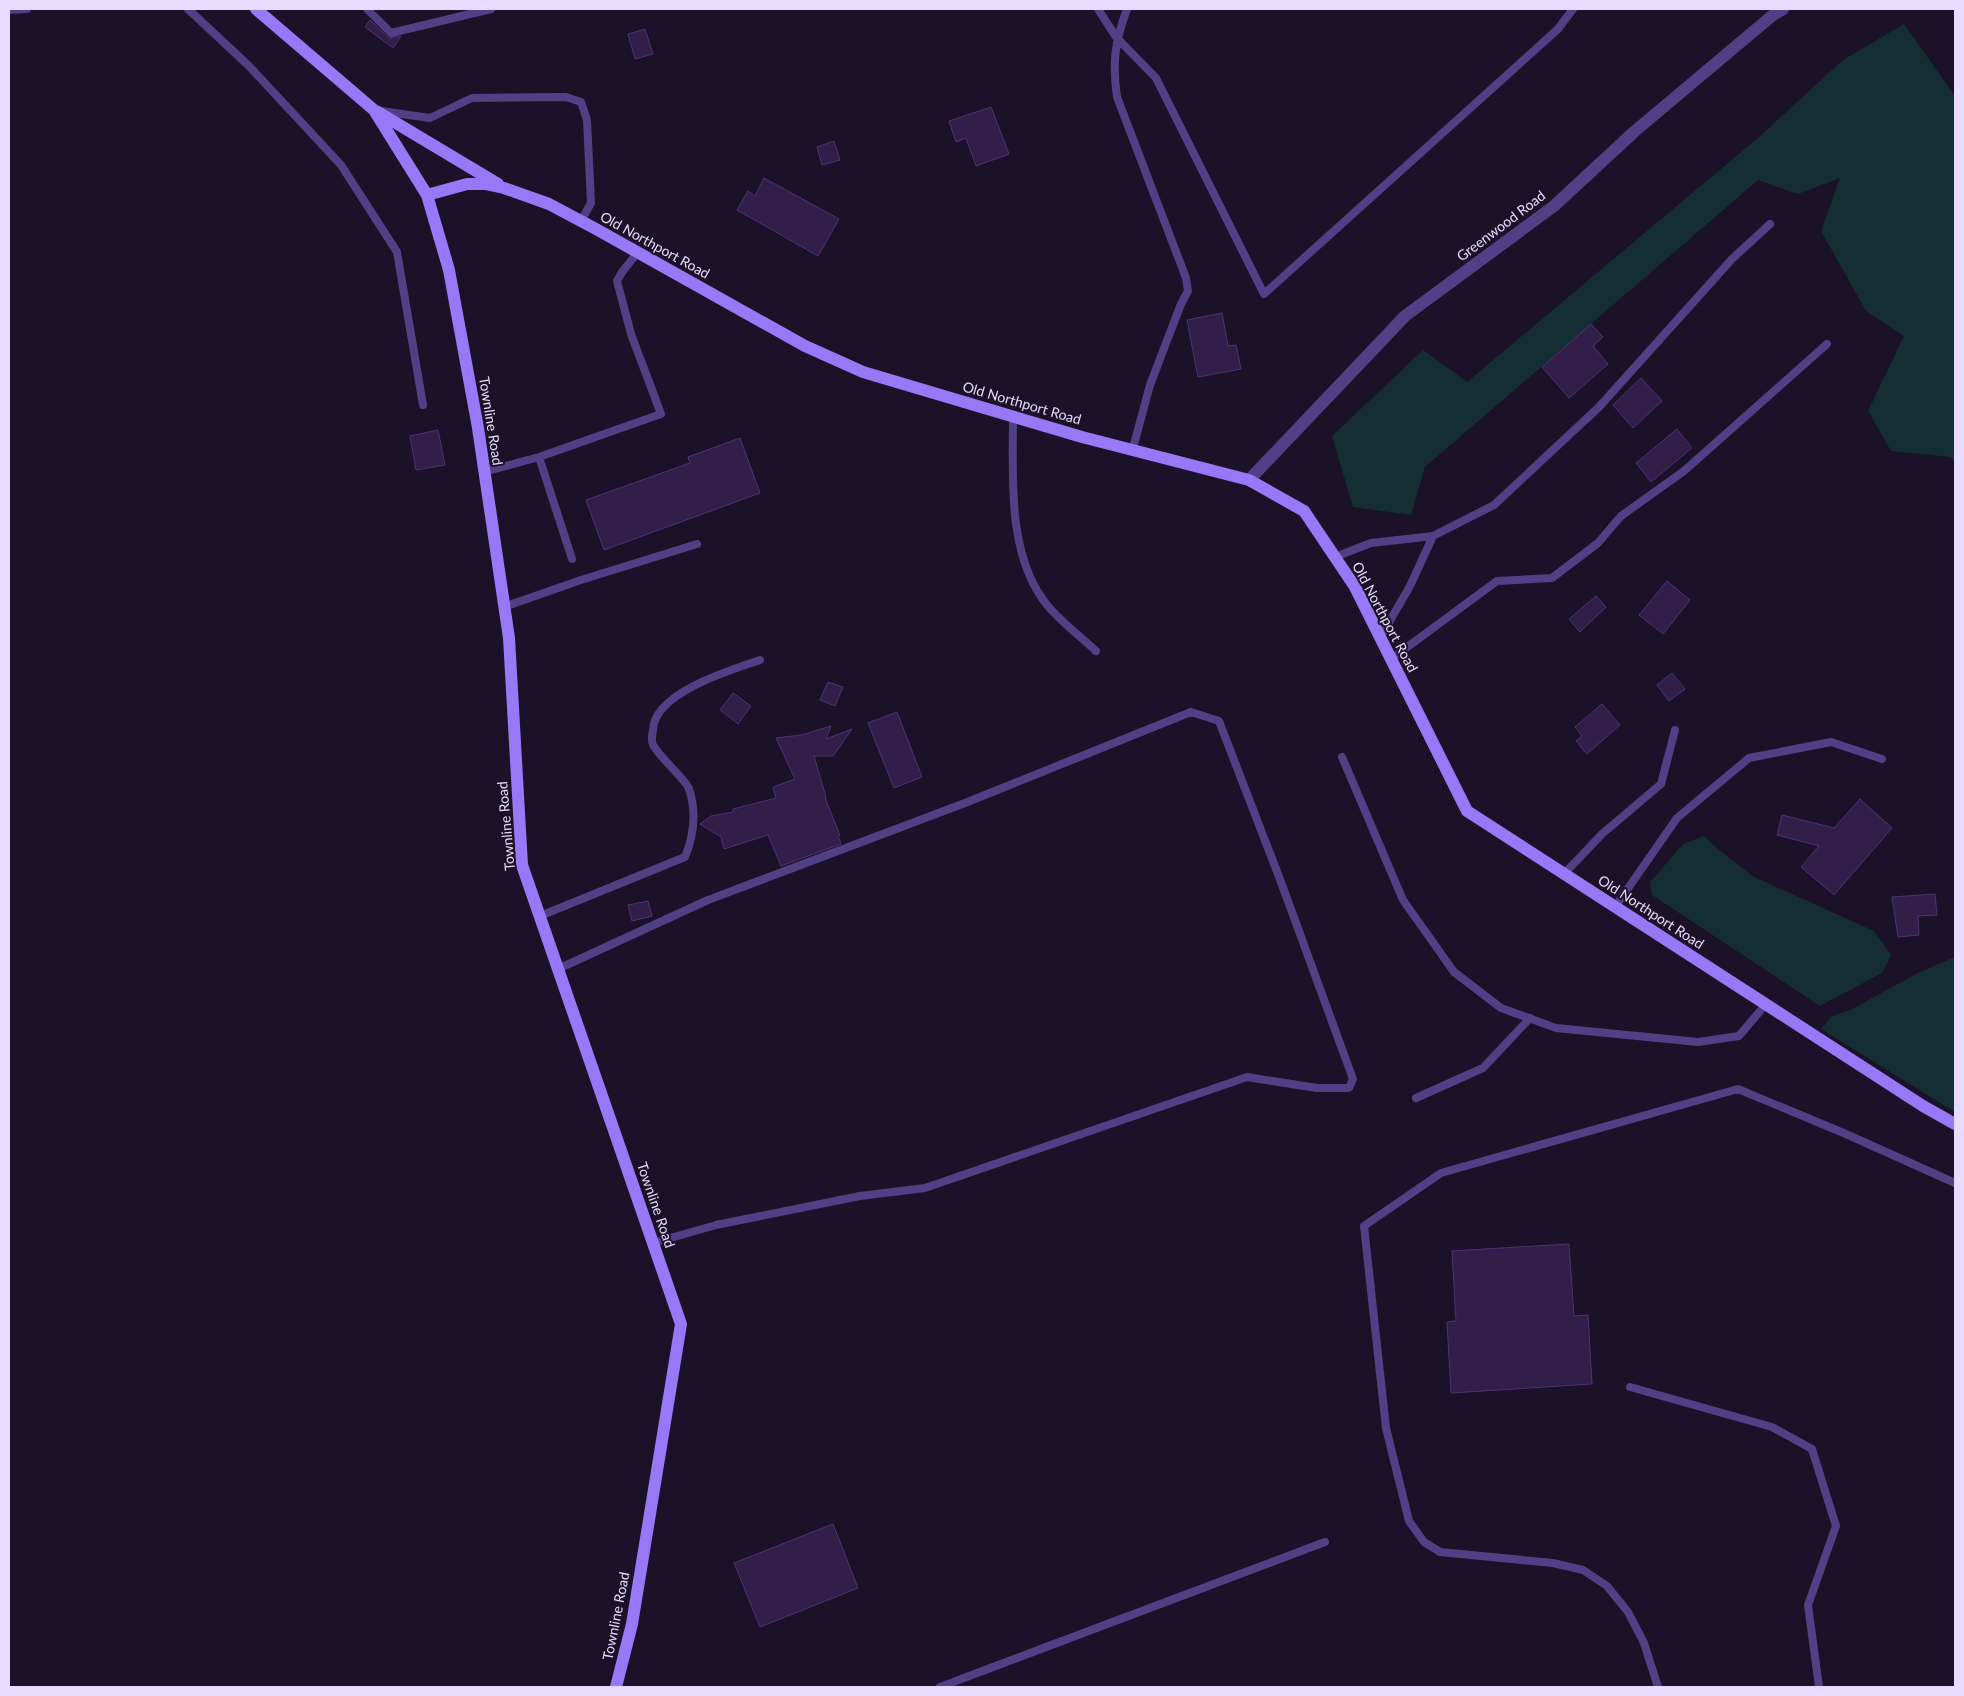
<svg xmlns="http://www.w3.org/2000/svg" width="1964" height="1696" font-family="Lato,sans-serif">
<rect width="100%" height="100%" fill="#1b1229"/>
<path fill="#152e33" d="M1904 24 1955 96V463L1951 457 1891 451 1868 411 1904 336 1866 311 1821 231 1840 178 1798 194 1758 180 1425 467 1411 515 1353 507 1332 436 1423 350 1467 382 1759 137 1843 60Z
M1704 836 1718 849 1754 877 1874 931 1891 955 1882 973 1820 1006 1652 895 1650 882 1683 844Z
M1955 957V1112L1821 1029 1831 1017 1852 1009 1916 974Z"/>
<path fill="#311f49" stroke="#4e3374" d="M370 20 389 38 401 36 393 48 365 27Z
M645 29 653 54 635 59 628 34Z
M991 107 1009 154 976 166 966 138 956 142 949 121Z
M834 141 840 160 822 165 817 147Z
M764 178 839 219 818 256 737 210 748 191 755 196Z
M1222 313 1228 346 1236 345 1241 369 1198 377 1187 320Z
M1591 324 1603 337 1593 346 1608 364 1569 398 1542 367Z
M1641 378 1662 401 1633 428 1613 405Z
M1677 429 1692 448 1651 482 1636 463Z
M438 430 445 465 416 470 410 436Z
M740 438 760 493 604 550 586 500 690 463 688 457Z
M1667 581 1690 600 1663 634 1639 615Z
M1596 596 1606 607 1580 632 1569 619Z
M1672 673 1685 689 1669 701 1657 685Z
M828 682 843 687 835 706 820 700Z
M733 693 751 706 738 724 720 710Z
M1602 704 1620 725 1587 754 1576 741 1582 736 1575 727Z
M897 712 922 777 894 788 868 723Z
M831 726 826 739 852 729 833 756H814L826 797 825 798 840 835 838 836 841 844 781 866 768 835 724 849 721 837 700 824 711 816 733 812V809L776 798 773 787 795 779 776 738 801 735Z
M1860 799 1892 828 1834 895 1801 867 1819 846 1777 835 1782 815 1834 828Z
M1935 894 1937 915 1918 916 1919 935 1898 937 1892 897Z
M648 901 652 916 632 921 628 905Z
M1569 1244 1574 1316 1588 1315 1592 1384 1451 1393 1447 1322 1456 1321 1452 1251Z
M833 1524 858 1588 760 1627 734 1563Z"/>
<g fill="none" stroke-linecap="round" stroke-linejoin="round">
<path stroke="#524086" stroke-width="8" d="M188 9 249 66 341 165 397 252 423 405
M367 9 391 33 491 9
M1098 9 1116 37 1156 78 1264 294 1558 29 1573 9
M1127 9C1115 41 1112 63 1117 97L1186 278 1188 291 1181 304 1150 385 1133 448
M9 10 27 9
M381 111 430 118 472 98 566 97 581 102 587 120 591 203 581 221
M1013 416C1013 475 1007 551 1044 601 1056 618 1080 636 1096 651
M539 457 572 559
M484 472 539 457 661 414 631 334 617 281 622 272 638 252
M1433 536 1494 505 1599 407 1732 259 1770 224
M1335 557 1371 543 1433 536 1410 586 1380 638
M504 607 581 580 697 544
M1391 659 1497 581 1552 578 1598 543 1621 516 1684 471 1827 344
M1342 757 1403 900 1454 972 1501 1008 1556 1028 1698 1042 1739 1036 1766 1004
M1564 874 1602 834 1661 784 1675 730
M1615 907 1677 818 1749 758 1831 742 1882 759
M540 916 685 857C694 835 697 813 689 789 687 781 661 759 653 745 651 741 652 735 653 730 654 693 730 670 760 660
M558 969 708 900 965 803 1191 712 1219 721 1281 882 1353 1079 1349 1088H1317L1247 1077 925 1188 860 1196 716 1225 653 1243
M1416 1098 1483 1068 1530 1018
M1630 1387 1772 1427 1812 1449 1836 1526 1808 1605 1819 1687
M940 1687 1325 1542
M1658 1687 1644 1643 1628 1612 1607 1586 1583 1570 1553 1563 1440 1552 1424 1542 1409 1521 1386 1428 1364 1226 1441 1173 1738 1089 1846 1134 1955 1183"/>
<path stroke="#524086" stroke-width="12" d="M1249 480 1405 316 1554 206 1635 131 1773 15 1783 9"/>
<path stroke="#9779f8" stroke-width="12" d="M256 9 374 110 427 195 449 270 478 428 509 638 522 865 681 1324 632 1624 616 1687
M376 111 498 184
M427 195 467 184H485L504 188 549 204 596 229 805 346 863 372 1082 437 1249 480 1304 511 1355 587 1467 811 1923 1106 1955 1124"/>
</g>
<g text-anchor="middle" stroke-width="4" stroke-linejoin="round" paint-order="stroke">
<g font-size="14" fill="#e7dcfd" stroke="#1b1229">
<text transform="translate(1501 226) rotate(-37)" y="5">Greenwood Road</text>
<text transform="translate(655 245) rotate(29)" y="5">Old Northport Road</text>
<text transform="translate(1022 403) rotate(16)" y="5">Old Northport Road</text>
<text transform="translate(491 421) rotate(81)" y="5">Townline Road</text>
<text transform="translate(1385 617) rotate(62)" y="5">Old Northport Road</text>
<text transform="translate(506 826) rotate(-95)" y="5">Townline Road</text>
<text transform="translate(1651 912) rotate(33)" y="5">Old Northport Road</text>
<text transform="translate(656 1205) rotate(71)" y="5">Townline Road</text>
<text transform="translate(616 1616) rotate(-79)" y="5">Townline Road</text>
</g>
</g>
<rect width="1964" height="1696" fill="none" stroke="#e7dcfd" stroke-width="20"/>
</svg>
